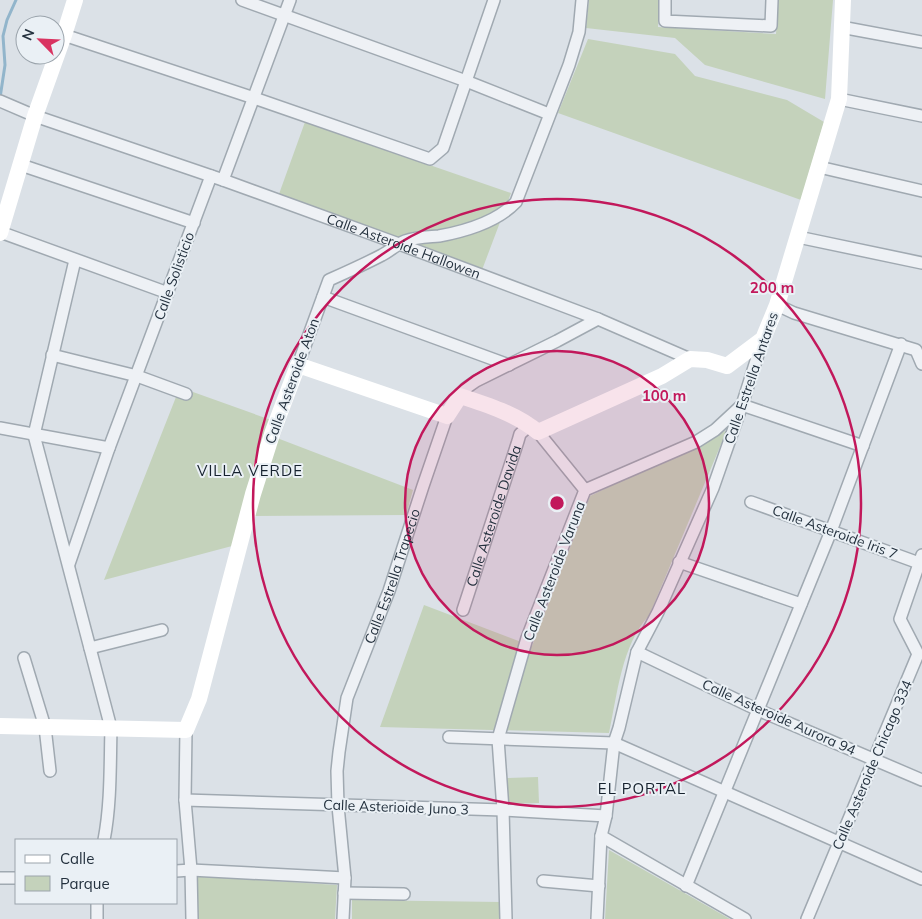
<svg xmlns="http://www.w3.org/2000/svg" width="922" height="919" font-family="Mulish,sans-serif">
<rect width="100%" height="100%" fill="#dbe1e7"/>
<path fill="#c4d2bb" d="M589 0H659L658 27 776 34 778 0H833L825 99 705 65 675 38 586 28Z
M588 39 675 54 695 76 787 100 824 122 801 200 558 113Z
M305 122 511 193 482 270 279 194Z
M193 392 271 420 232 546 104 580 176 397Z
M727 430 649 616C622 643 617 696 609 733L380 727 424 605 532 646 590 496Z
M277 438 413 490 406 515 254 516Z
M538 777 539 803 508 804 507 778Z
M609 850 730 919H605Z
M196 876 337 885 335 919H198Z
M352 900 501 902 500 919H352Z"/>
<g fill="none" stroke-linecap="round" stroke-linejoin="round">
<path stroke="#92b5cb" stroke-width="3" d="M0 98 5 65 3 36 7 20 16 0"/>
<defs>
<g id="street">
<path d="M242 0 466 81 549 114"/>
<path d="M665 0V21L771 26 772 0"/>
<path d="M841 27 922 42"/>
<path d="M64 35 254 98 430 159 443 148 494 0"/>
<path d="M839 99 922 116"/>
<path id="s1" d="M0 101 35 116 223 180 399 244 598 319 690 359"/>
<path d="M21 165 194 223"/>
<path d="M819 167 922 191"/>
<path d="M223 180 290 0"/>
<path d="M0 232 168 293"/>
<path d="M798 237 922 263"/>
<path d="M75 260 34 435 111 728C110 765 111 804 104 840"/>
<path d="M323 297 509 365"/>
<path d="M777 305 794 313 916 350 922 364"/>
<path d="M52 355 137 376 186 394"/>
<path d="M298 365 329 280C347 272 365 264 382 255 390 251 397 244 405 241 416 237 428 237 439 236 466 231 497 222 516 202L569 65 579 32 582 0"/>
<path d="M460 396 466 388 476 381 557 341 598 319"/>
<path d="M742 405 863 446"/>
<path d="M0 428 109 448"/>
<path d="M538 432 585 490"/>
<path d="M751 502 919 563"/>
<path d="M679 562 801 604"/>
<path d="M69 564 109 448 211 176"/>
<path id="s2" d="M463 610 518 441 520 434 530 425"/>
<path d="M90 648 162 630"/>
<path d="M637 652 758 710 922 780"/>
<path d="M24 658 45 727 50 771"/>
<path d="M186 730 185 800 191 870 192 919"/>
<path d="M449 737 614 743 922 879"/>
<path d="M185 800 503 810 606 816"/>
<path d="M601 836 745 919"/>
<path d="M176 871 191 870 345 878"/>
<path d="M0 878H16"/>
<path d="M543 881 599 886"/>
<path d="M686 886 831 531 901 344"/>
<path d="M344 893 404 894"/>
<path d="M97 919V903"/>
<path id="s3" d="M343 919 345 878 338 806 337 771 339 752 347 698 389 591 423 486 447 416"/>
<path d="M506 919 503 810 498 739 527 638 585 490 696 442 715 430 742 405"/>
<path d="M597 919 601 836 606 816 614 743 619 728 637 652 658 612 713 488 742 405 763 339"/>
<path d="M807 919 918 654 900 619 922 555"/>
</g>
</defs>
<use href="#street" stroke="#a0a9b1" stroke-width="14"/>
<use href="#street" stroke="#eef1f5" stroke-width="11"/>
<path stroke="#fff" stroke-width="16" d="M0 233 35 116 64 35 75 0
M0 726 186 730 199 699 253 494 273 431 298 365 447 416 460 396C488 405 516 414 538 432L662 376 690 359 707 360 727 366 763 339 777 305 839 99 843 0"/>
</g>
<circle cx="557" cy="503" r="152" fill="#c2185b" fill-opacity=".12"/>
<g fill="none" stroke="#c2185b" stroke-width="2.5">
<circle cx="557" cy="503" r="152"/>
<circle cx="557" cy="503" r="304"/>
</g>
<g text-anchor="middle" stroke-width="4" stroke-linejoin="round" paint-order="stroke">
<g font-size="14" fill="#24313e" stroke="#eaf0f5">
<text dy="5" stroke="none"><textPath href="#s1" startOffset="429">Calle Asteroide Hallowen</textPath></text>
<text transform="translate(174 276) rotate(-70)" y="5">Calle Solisticio</text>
<text transform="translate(751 378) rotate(-71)" y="5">Calle Estrella Antares</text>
<text transform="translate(292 381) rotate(-70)" y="5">Calle Asteroide Aton</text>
<text dy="5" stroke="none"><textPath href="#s2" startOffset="99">Calle Asteroide Davida</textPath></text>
<text transform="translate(835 532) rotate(20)" y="5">Calle Asteroide Iris 7</text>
<text transform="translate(554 571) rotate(-69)" y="5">Calle Asteroide Varuna</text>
<text dy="5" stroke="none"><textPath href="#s3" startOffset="352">Calle Estrella Trapecio</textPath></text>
<text transform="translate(779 717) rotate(24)" y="5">Calle Asteroide Aurora 94</text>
<text transform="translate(872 765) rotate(-67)" y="5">Calle Asteroide Chicago 334</text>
<text transform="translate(396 807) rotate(2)" y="5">Calle Asterioide Juno 3</text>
</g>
<g font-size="15" letter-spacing="1" fill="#16222e" stroke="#eaf0f5">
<text x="250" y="476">VILLA VERDE</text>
<text x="642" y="794">EL PORTAL</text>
</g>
</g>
<circle cx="557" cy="503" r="8" fill="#c2185b" stroke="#eaf0f5" stroke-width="2.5"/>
<g font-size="15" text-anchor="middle" font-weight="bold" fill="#c2185b" stroke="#eaf0f5" stroke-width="4" stroke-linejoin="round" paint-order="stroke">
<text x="772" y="293">200 m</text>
<text x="664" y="401">100 m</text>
</g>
<rect x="15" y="839" width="162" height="65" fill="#eaf0f5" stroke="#9ba4ac"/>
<rect x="25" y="855" width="25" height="8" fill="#ffffff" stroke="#9ba4ac"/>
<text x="60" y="864" font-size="15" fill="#24313e">Calle</text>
<rect x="25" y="876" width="25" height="15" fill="#c4d2bb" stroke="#9ba4ac"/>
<text x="60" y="889" font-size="15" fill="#24313e">Parque</text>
<g transform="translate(40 40) rotate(294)"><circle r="24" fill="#eaf0f5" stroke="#9ba4ac"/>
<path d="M0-4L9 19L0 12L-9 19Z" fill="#d93361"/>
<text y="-8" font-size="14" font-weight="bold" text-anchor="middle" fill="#24313e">N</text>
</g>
</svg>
